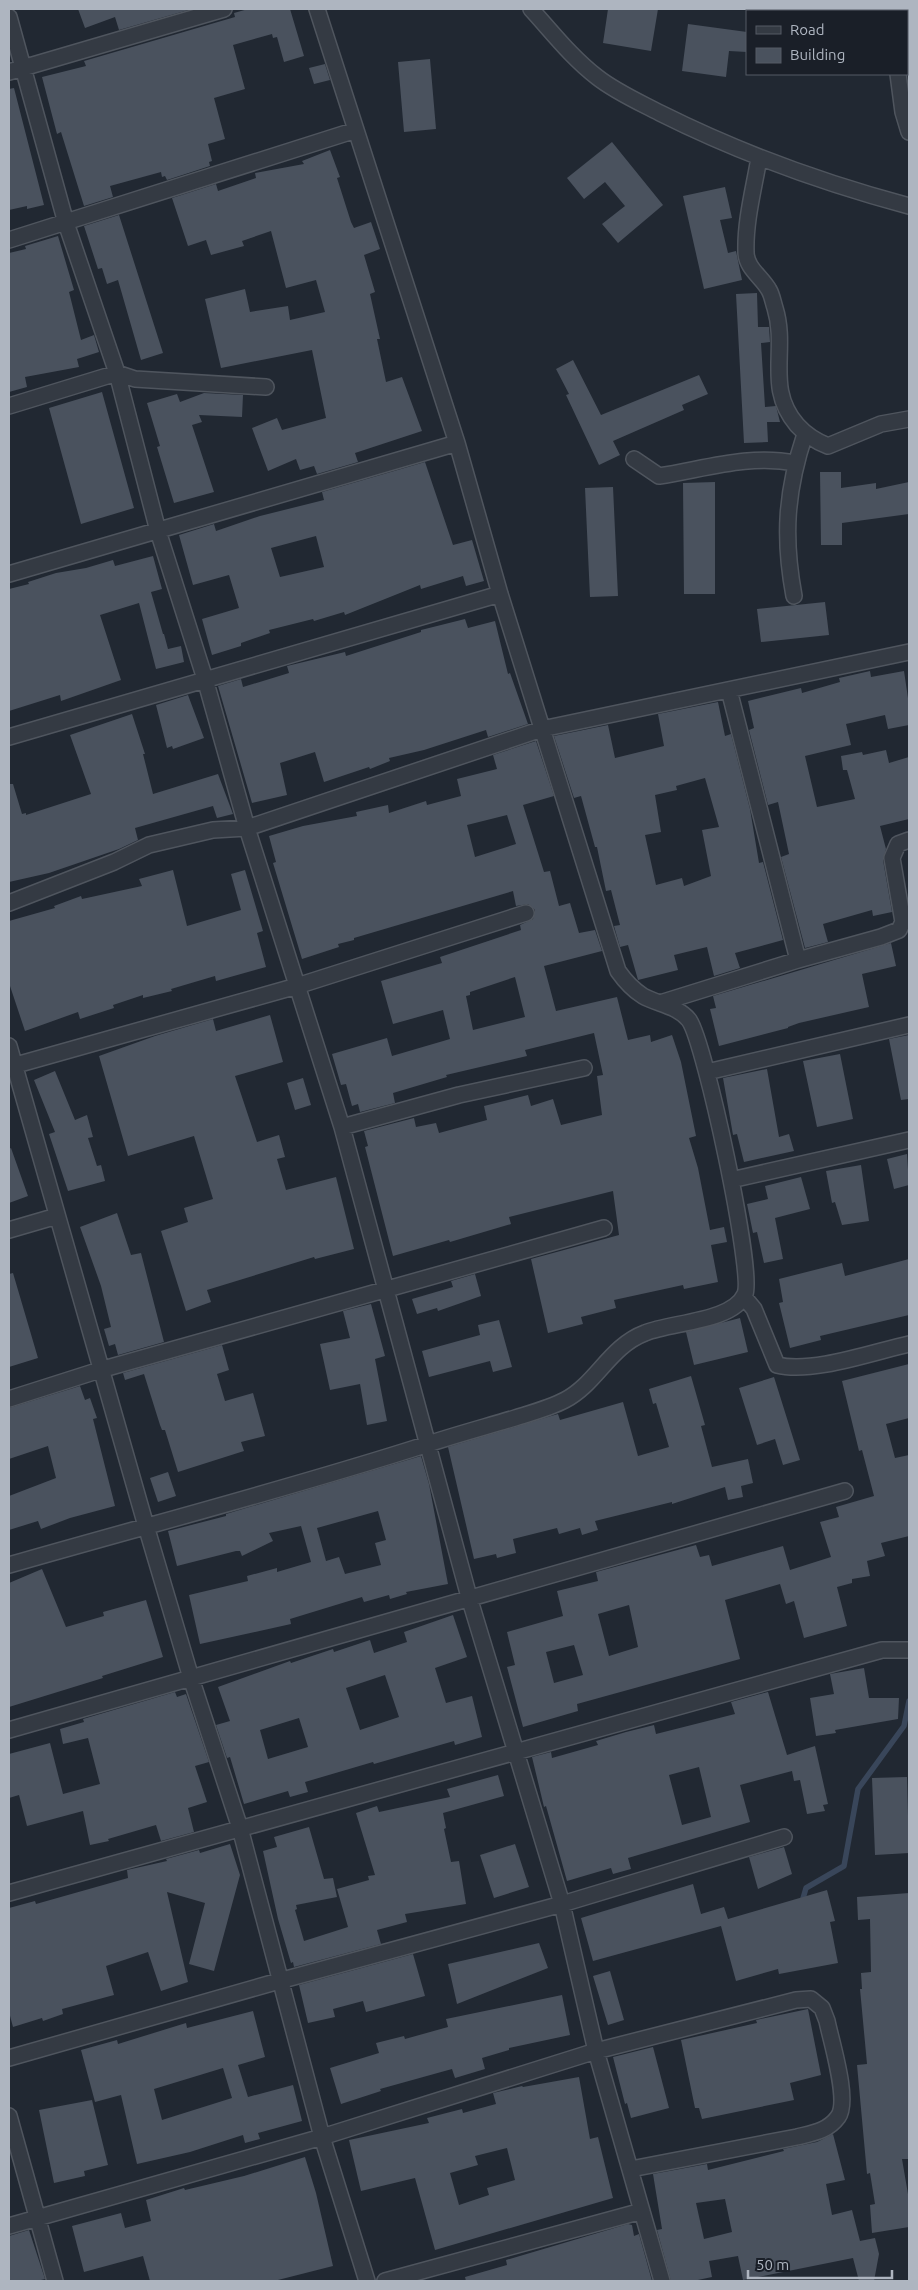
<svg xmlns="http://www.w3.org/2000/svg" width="918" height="2290" font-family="Ubuntu,sans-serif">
<rect width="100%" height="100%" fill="#212832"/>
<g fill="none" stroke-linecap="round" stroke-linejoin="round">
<path stroke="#39465a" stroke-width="5.5" d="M802 1902 806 1888 844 1866 858 1789 904 1726 909 1701"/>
</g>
<path fill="#4a525e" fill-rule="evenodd" d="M78 9H192L119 30 115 17 85 28Z
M248 9H290L304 56 284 62 277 37 273 38 272 34 233 45 245 89 214 98 225 139 208 144 212 161 209 162 210 166 167 180 165 176 162 177 161 172 110 186 113 197 84 206 61 132 57 134 42 77 86 66 84 61 235 17 234 13Z
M608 9H658L651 51 603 43Z
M688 24 747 32V52L729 51 726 77 682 71Z
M430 59 436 129 404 132 398 62Z
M325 64 330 80 314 84 309 68Z
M14 88 44 205 27 209V206L9 210V89Z
M612 142 663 205 618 243 602 224 625 206 605 182 584 199 567 178Z
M330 150 340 177 337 178 351 222 354 228 371 222 380 249 364 255 375 292 370 294 380 339H377L386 382 402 377 422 431 355 453 358 462 317 474 314 466 300 470 296 459 268 471 252 428 277 418 282 430 326 418 312 350 221 368 205 299 245 289 250 312 288 306 290 320 325 312 316 280 286 288 271 231 242 241 244 246 211 255 206 240 188 246 172 198 216 184 218 191 256 178 255 173 304 164 302 161Z
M725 187 732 218 720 220 728 253 736 251 742 280 704 289 683 196Z
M119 215 163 353 141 360 118 280 107 284 102 268 98 269 84 226Z
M58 236 74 290 69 292 81 340 94 335 99 352 77 359 79 367 25 377 27 387 9 392V253L26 249 25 246Z
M757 293 758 327H769L770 342 761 343 765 407 776 406 780 422H767L768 442 744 443 736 294Z
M573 360 601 415 699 375 708 394 682 405 684 410 613 441 620 455 599 465 566 395 569 394 556 369Z
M102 392 134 508 81 524 49 408Z
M204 393 243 395 242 417 199 415 202 422 192 425 214 492 174 503 157 447 160 446 147 403 177 394 180 402Z
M425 462 453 545 472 540 484 581 466 586 463 576 421 589 420 585 345 615 344 612 314 621 313 619 269 630 270 633 241 643V646L212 655 202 619 239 608 229 575 193 585 179 535 214 524 216 531 260 516 324 500 322 492ZM316 536 324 567 280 577 271 548Z
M820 472H841V488L876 483V489L909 482V514L842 523V545H821Z
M715 482V594H684L683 483Z
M613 487 618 596 590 597 585 488Z
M153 556 162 589 151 592 163 634H164L168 649 181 646 184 662 156 669 139 603 100 615 121 680 61 701 60 695 9 711V589L29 584 28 582 56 573 86 568 113 560 115 566Z
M825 602 829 635 761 642 757 609Z
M465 619 468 628 495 621 508 674 510 673 528 724 488 737 486 730 424 750 389 758 390 761 370 769 369 767 324 782 315 752 280 763 287 795 252 803 218 686 241 679 243 687 289 673 287 666 345 652 346 656 421 632V630Z
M870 671 871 677 904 671 909 705V725L888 729 885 715 846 724 851 745 805 756 817 807 855 799 847 770H843L841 756 862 752 863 755 886 750 889 763 909 757V819L880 826 886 849 883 860 892 912 873 916 872 910 823 924 828 942 805 948 781 857 789 854 778 802 768 805 749 730 754 728 748 701 801 688 802 693 840 682 839 678Z
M188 695 204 738 173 749 172 746 167 748 156 705Z
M718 702 725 736 731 734 750 809 759 863 763 862 783 940 735 953 740 968 714 976 707 947 674 955 678 970 638 980 628 945 620 947 614 926 620 925 611 890 606 891 597 847H595L581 796 574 798 554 736 608 725 615 758 664 746 658 714ZM705 778 719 827 702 830 711 876 684 886 682 878 656 885 645 835 661 832 655 795 677 790 676 786Z
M132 714 145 754H143L153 794 218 774 233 814 217 818 213 806 135 828 138 840 119 849 49 873 9 882V784H13L22 814 26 813V815L91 794 70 735Z
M536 741 554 796 523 805 544 872 550 871 559 906 570 903 579 933 595 930 602 951 544 966 556 1011 617 997 628 1040 650 1035 651 1042 672 1035 681 1062 696 1136 689 1138 698 1168 710 1230 724 1227 727 1242 711 1245 718 1282 684 1289 683 1285 614 1300 616 1308 581 1317 583 1324 548 1333 531 1259 619 1235 613 1191 509 1217 511 1224 450 1242 449 1240 393 1256 365 1147 368 1146 364 1131 414 1118 416 1127 436 1123 439 1133 487 1120 484 1106 528 1095 531 1106 553 1099 561 1125 602 1115 597 1076 603 1075 594 1033 525 1050 527 1056 446 1075 447 1077 393 1093 395 1103 360 1112 358 1104 352 1106 346 1084 341 1085 332 1054 387 1038 392 1056 450 1039 443 1010 393 1024 381 981 442 963 440 957 521 930 520 925 533 919 535 910 528 904 516 906 513 891 354 938V940L338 944 339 947 302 959 273 863 276 862 269 836 303 826 357 816 356 812 388 805 389 813 426 801 427 805 461 796 457 779 497 769 493 755ZM507 815 516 844 475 857 467 825ZM515 977 525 1017 473 1030 466 996 470 995V992Z
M173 870 187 926 241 910 231 874 245 870 263 931 257 933 266 967 216 981 215 976 171 989 172 991 143 998V995L113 1005 114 1008 80 1019 78 1012 25 1031 9 983V921L55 908 54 906 81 896 82 899 142 886 139 879Z
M891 943 896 966 862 974 869 1007 799 1023 788 1027V1028L719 1046 710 1009 716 1008 713 996Z
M270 1015 283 1062 235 1076 257 1142 279 1135 285 1157 277 1159 286 1190 336 1177 354 1249 315 1259 314 1257 207 1290 211 1302 186 1311 161 1231 188 1222 184 1208 213 1199 194 1136 128 1156 99 1056 155 1036 213 1019 216 1031Z
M909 1035V1099L901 1100 889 1039Z
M840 1054 853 1119 817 1127 803 1061Z
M767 1069 779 1137 789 1134 794 1151 744 1162 737 1134 733 1135 723 1078Z
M55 1071 75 1120 87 1115 93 1137 88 1138 97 1166 101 1165 105 1181 68 1191 49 1134 55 1132 34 1080Z
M303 1078 311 1105 295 1110 287 1083Z
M11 1148 28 1196 9 1203V1149Z
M907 1154 909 1185 894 1189 887 1159Z
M861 1165 869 1221 842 1225 835 1202 832 1203 826 1171Z
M801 1177 810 1209 775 1218 783 1259 764 1263 757 1232 753 1233 747 1204 768 1199 765 1186Z
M117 1213 131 1255 141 1253 164 1342 118 1355 115 1344 109 1346 104 1329 111 1327 101 1286 80 1227Z
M909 1259V1315L820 1336 821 1340 790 1348 779 1303 783 1302 779 1279 842 1263 845 1276Z
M13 1273 38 1358 9 1367V1274Z
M475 1274 481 1296 438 1311 437 1308 417 1314 412 1299 453 1287 451 1281Z
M371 1304 385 1356 375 1359 387 1421 367 1425 360 1384 330 1390 320 1344 350 1338 343 1311Z
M740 1318 748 1352 694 1365 686 1332Z
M499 1320 512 1367 493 1372 490 1361 429 1377 422 1351 480 1335 478 1325Z
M222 1345 229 1370 217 1374 225 1401 253 1393 265 1436 241 1442 244 1451 178 1472 165 1430H162L160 1425 144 1374 125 1380 123 1373Z
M909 1364V1418L886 1424 895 1458 909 1455V1536L881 1543 885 1556 867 1561 870 1576 852 1579V1583L837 1587 847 1626 804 1638 794 1601 786 1604 780 1584 725 1600 740 1659 577 1704 578 1711 523 1727 507 1667 515 1665 507 1632 563 1616 557 1591 598 1581 596 1572 696 1545 700 1557 709 1555 712 1566 783 1546 790 1570 831 1557 820 1522 839 1517 836 1507 874 1496 862 1450 859 1451 842 1381ZM629 1605 638 1647 609 1656 598 1614ZM574 1645 583 1675 554 1683 546 1652Z
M691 1376 705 1425 701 1426 712 1467 748 1459 753 1483 741 1486 743 1497 728 1500 725 1487 672 1504V1502L595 1521 598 1530 582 1535 580 1528 559 1534 557 1528 513 1539 516 1553 497 1558 496 1554 474 1559 448 1447 551 1416 558 1414 560 1420 623 1402 638 1456 669 1447 656 1403 653 1404 649 1389Z
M774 1377 800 1460 783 1465 775 1439 757 1445 739 1388Z
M80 1386 85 1400 90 1398 97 1418 93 1419 115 1506 70 1518 41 1529 38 1521 9 1530V1496L56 1478 48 1446 9 1459V1408Z
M421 1456 429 1484 448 1584 406 1592 407 1594 390 1599 389 1595 364 1602 362 1597 290 1619 291 1624 200 1644 189 1595 248 1581 247 1576 277 1568V1572L311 1562 301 1526 269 1533 273 1541 242 1556 240 1551H236L177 1566 168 1531 226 1516V1514ZM378 1511 386 1540 375 1543 381 1565 345 1574 339 1557 326 1561 317 1528Z
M168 1472 176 1496 158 1502 150 1478Z
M42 1569 66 1627 104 1616 103 1612 146 1600 163 1657 102 1676 103 1678 9 1707V1583Z
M453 1615 467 1657 435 1668 446 1703 472 1696 482 1737 455 1745 454 1741 374 1764 373 1762 305 1782 308 1792 290 1797 288 1791 244 1804 230 1757 227 1758 216 1725 230 1721 218 1687 290 1661 291 1663 333 1649 334 1652 370 1640 374 1653 407 1642 404 1632ZM385 1675 399 1717 360 1730 346 1688ZM299 1718 308 1747 268 1759 260 1730Z
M864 1668 869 1698H899L898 1719 835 1730 836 1733 816 1736 810 1698 834 1694 830 1674Z
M175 1692 177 1697 186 1694 209 1762 195 1766 207 1802 188 1808 194 1832 161 1841 156 1825 108 1839 109 1841 90 1845 83 1811 27 1826 19 1795 9 1798V1754L50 1743 63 1794 100 1784 88 1738 63 1744 60 1729 84 1722 83 1719Z
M768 1692 787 1755 815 1746 828 1804 823 1805 825 1811 807 1814 800 1780 794 1781 792 1771 740 1785 750 1822 628 1858 631 1869 613 1874 611 1868 567 1881 546 1806 544 1807 532 1757 551 1752 552 1758 598 1745 596 1741 626 1732 654 1725 656 1734 735 1714 731 1702ZM699 1767 711 1817 682 1825 669 1775Z
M498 1775 504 1796 443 1813 446 1828 444 1829 451 1862 459 1861 466 1904 405 1914 407 1922 377 1930 381 1944 294 1967 293 1962 291 1963 278 1919 263 1851 277 1847 274 1837 309 1827 324 1879 333 1878 337 1897 296 1905 297 1909 295 1910 304 1941 348 1927 337 1889 369 1880 368 1876 375 1875 356 1813 377 1806 379 1812 450 1797 447 1789Z
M907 1777 909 1853 875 1855 872 1778Z
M230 1844 240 1875 214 1971 189 1964 205 1903 167 1892 188 1982 161 1991 148 1952 106 1966 114 1995 62 2009 63 2014 43 2021 42 2018 13 2027 9 2012V1908L35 1901 36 1904 128 1878 127 1870 167 1861 166 1859 199 1850 200 1853Z
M515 1844 529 1887 494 1898 480 1855Z
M784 1847 792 1874 758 1889 749 1857Z
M693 1884 701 1914 724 1907 728 1919 827 1890 835 1921 830 1922 838 1963 779 1974 778 1969 736 1981 721 1926 593 1961 581 1918Z
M909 1893V2159H902L909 2200V2227L872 2233 870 2205 875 2204 870 2173 867 2174 857 2065 867 2064 860 1989H862L861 1973 871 1972 870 1919 858 1920 857 1897Z
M539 1943 548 1968 457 2004 448 1964Z
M413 1954 425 1996 366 2012 363 2001 333 2009 335 2017 308 2023 299 1985Z
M610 1971 624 2020 608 2025 593 1976Z
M562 1995 570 2035 509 2048V2050L482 2058 485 2069 455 2078 452 2069 380 2089 381 2091 341 2104 330 2068 379 2053 376 2043 404 2036 405 2039 448 2027 446 2019Z
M808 2009 821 2075 790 2083 794 2100 702 2119 699 2108H695L681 2040 757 2023 756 2020Z
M253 2011 265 2057 238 2065 248 2097 293 2085 302 2121 258 2133 260 2139 245 2143 243 2135 190 2152 137 2164 121 2095 95 2102 81 2050 117 2040 118 2044 186 2023 187 2028ZM223 2068 232 2098 162 2120 154 2089Z
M653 2047 669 2108 631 2118 627 2103 625 2104 613 2057Z
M579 2077 590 2139 598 2137 613 2198 435 2250 415 2178 361 2191 349 2140 429 2123 427 2118 462 2109 463 2113 496 2104 493 2093 522 2086 523 2087ZM507 2148 515 2180 487 2188 489 2195 459 2205 450 2173 478 2165 475 2156Z
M92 2100 108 2165 84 2171 85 2176 54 2183 39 2110Z
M833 2134 845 2180 826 2184 832 2215 852 2210 860 2241 875 2238 879 2254 874 2281H859L853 2258 743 2280 738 2256 709 2261 712 2277 693 2281H671L657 2230 662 2229 653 2174 707 2164 708 2170 784 2151 783 2149 817 2142ZM725 2199 732 2232 704 2239 696 2203Z
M305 2157 316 2193 333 2266 274 2281H150L143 2256 84 2272 72 2226 121 2213 125 2228 151 2221 146 2200 184 2188 185 2190 244 2176Z
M628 2224 632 2225 634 2236 639 2234 652 2281H466L465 2277 507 2265 506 2260Z
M29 2230 45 2279 37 2281H9V2236Z"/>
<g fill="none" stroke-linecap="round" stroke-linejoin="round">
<defs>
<path id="minor" d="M531 9C552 32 572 58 597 77 616 92 639 102 660 113 740 153 823 183 909 206
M896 9V11
M9 17 66 223 117 373 158 531 205 679 247 828 342 1127 469 1597 562 1904 596 2051 662 2281
M9 72 224 9
M898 74 903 112 909 132
M759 158C754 188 745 221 746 252 746 268 762 277 769 290 772 295 773 302 775 308 788 350 765 388 797 425 806 435 815 441 828 446L881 424 909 419
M9 240 356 130
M9 406 117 373 135 379 266 387
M634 459 659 476C705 469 749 454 795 463
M9 574 457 443
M794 596C783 537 786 491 805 434
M729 690 798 960
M9 737 500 594
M9 903 114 862 149 845 213 830 247 828 542 729 909 652
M660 1003 798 960 881 937 899 930 903 922 892 858 898 844 909 840
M9 1046 146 1526 191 1678 240 1828 322 2137 367 2281
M9 1067 297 986 526 913
M707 1072 909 1025
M342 1127 459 1095 584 1068
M731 1180 909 1140
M9 1230 57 1216
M744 1297 754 1309 777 1365C812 1374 873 1352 909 1344
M9 1399 100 1370 604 1228
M9 1565C148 1525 288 1489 425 1445 455 1435 485 1427 515 1418 531 1413 550 1408 565 1400 596 1384 610 1346 645 1333 671 1322 733 1322 745 1294 754 1272 705 1042 689 1020 678 1006 657 1004 643 996 632 989 625 981 618 971L500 594 457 443 317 9
M9 1730 845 1491
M9 1893 882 1650H909
M9 2058 279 1981 562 1904 784 1837
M9 2116 55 2281
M9 2226 322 2137 596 2051 796 2000 811 1999 822 2008 827 2021C831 2041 850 2101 838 2117 828 2131 813 2133 797 2137L631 2169
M385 2281 642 2211"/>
</defs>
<use href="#minor" stroke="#4f555e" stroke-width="18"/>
<use href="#minor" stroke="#343a43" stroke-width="15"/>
</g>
<rect width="918" height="2290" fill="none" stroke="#aeb5c0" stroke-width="20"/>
<rect x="746" y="10" width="162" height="65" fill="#1a1f28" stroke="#555b65"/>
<rect x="756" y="26" width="25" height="8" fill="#343a43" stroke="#555b65"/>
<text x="790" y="35" font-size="15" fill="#aeb5c0">Road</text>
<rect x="756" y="48" width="25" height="15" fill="#4a525e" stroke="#555b65"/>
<text x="790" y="60" font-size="15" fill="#aeb5c0">Building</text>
<path d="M748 2270v8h144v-8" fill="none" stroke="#aeb5c0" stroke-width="2.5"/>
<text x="756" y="2270" font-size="15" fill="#aeb5c0" stroke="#1a1f28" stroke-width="4" paint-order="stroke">50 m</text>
</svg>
